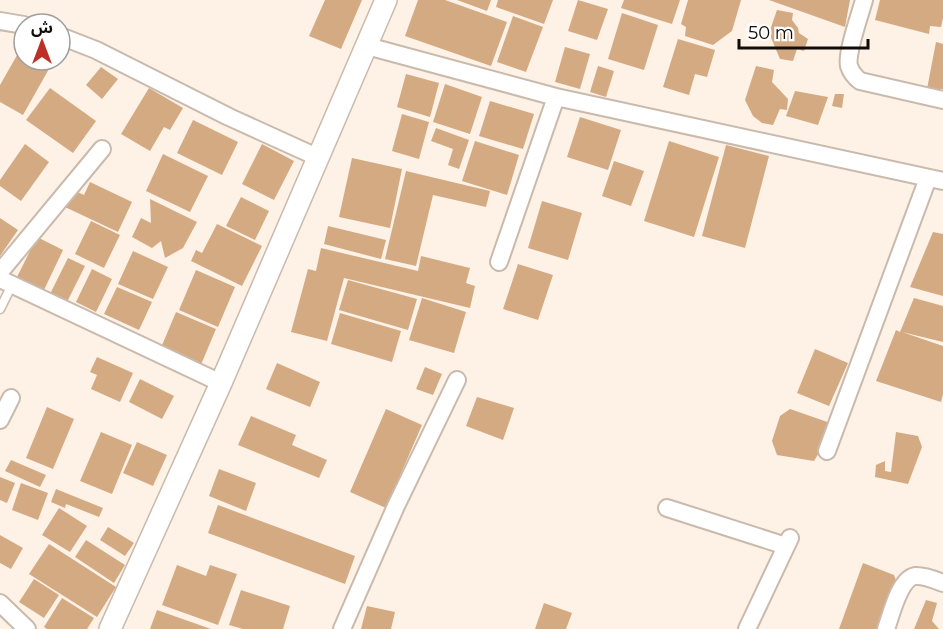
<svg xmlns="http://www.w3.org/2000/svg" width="943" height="629" font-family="Montserrat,'Noto Sans Arabic',sans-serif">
<rect width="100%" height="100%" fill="#fef1e6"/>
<path fill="#d4aa83" d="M325 0H362L341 49 309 36Z
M418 0H445L507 22 491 66 405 36Z
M457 0H491L487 11Z
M498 0H553L544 24 496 7Z
M578 0 608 9 597 40 568 31Z
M624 0H680L672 24 621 8Z
M688 0H741L732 31 713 45 685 36 686 27 681 24Z
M769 0H850L845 27Z
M880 0H943V18L941 27 930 26 929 34 875 20Z
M777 10 793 13 792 20 798 28 799 33 808 39 804 51 797 49 793 61 780 59 769 33Z
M622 13 658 25 644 70 608 59Z
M513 16 543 27 526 72 497 62Z
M678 39 715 50 707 77 695 74 689 95 663 87Z
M936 42 943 44V89H927Z
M24 43V60H54L23 115 0 102V85Z
M565 47 590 54 580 89 555 82Z
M598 66 614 71 606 97 590 92Z
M756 66 774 70 772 82 788 99 787 110 780 109 773 125 762 123 753 116 745 100Z
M101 67 118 79 102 99 86 85Z
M406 74 439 83 430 117 397 107Z
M445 84 482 97 470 134 433 122Z
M50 88 96 121 73 153 26 120Z
M149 88 183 108 170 130 164 127 150 151 121 134Z
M795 91 828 97 818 125 786 116Z
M835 94H844L842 108 832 106Z
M490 101 534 114 523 149 479 136Z
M402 114 429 122 419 159 392 151Z
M580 117 621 130 608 170 567 157Z
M193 120 238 142 222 175 177 153Z
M436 128 469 140 459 169 448 165 453 149 431 141Z
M475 141 519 155 507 195 462 181Z
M669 141 719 157 694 237 644 221Z
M25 144 49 162 21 201 0 186V180Z
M262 144 294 161 274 200 242 184Z
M726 145 769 156 745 248 702 236Z
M163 154 208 176 190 212 146 191Z
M352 158 402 169 390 228 339 217Z
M614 161 644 171 631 206 602 196Z
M406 171 490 191 486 207 433 195 416 266 385 259Z
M90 182 132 202 118 232 65 207 73 190 84 195Z
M241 197 269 211 255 240 226 226Z
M150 199 197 222 183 248 165 258 161 241 152 248 132 237 141 218 151 223Z
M542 201 582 213 568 260 528 248Z
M0 218 18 230 0 256Z
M91 221 120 235 104 268 75 254Z
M217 224 262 246 242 286 191 261 196 250 202 253Z
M328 226 386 240 381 259 324 244Z
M933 232 943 234V296L910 287Z
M37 237 63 250 44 290 17 277Z
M321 248 418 271 421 256 470 268 466 283 475 286 470 308 344 278 327 341 291 332 308 269 316 271Z
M133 251 168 267 153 299 118 284Z
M68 258 85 266 67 302 50 294Z
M518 264 553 275 538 320 503 309Z
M92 269 112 279 96 312 76 302Z
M196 270 235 287 218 327 179 310Z
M348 280 417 299 408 330 339 310Z
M117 287 152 302 139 330 104 314Z
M422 298 466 312 454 353 409 340Z
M914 298 943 306V342L902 332 943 346V394L941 402 876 381 896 330 900 332Z
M176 312 216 329 200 367 160 350Z
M340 313 401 331 392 362 331 344Z
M815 349 848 363 829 406 797 393Z
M97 357 133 373 120 402 91 389 97 375 90 372Z
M277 363 320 382 310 407 266 389Z
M425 367 442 374 433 395 416 389Z
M140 379 174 396 162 419 129 402Z
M477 397 514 408 503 440 466 426Z
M47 407 74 419 53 469 26 458Z
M386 409 422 425 386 508 350 492Z
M790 409 836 425 814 461 777 455 772 441 780 416Z
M251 416 296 435 292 445 327 460 319 478 238 445Z
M101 432 132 445 112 494 80 481Z
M896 432 918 436 922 447 908 484 875 477 876 465 885 461V471L891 472Z
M137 442 167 455 153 486 123 473Z
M11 460 46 475 40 487 5 471Z
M219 469 256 483 246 511 209 496Z
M0 477 15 483 7 503 0 500Z
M21 483 48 493 38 520 12 510Z
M56 489 103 508 99 517 66 504 65 508 51 502Z
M218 505 355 556 345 584 208 533Z
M59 508 87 526 70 552 42 535Z
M108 527 134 543 125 556 100 540Z
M0 535 23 548 11 569 0 563Z
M86 540 125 565 114 583 75 557Z
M49 544 116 587 97 617 29 574Z
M863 563 894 575 900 592 881 629H839Z
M177 565 206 576 210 565 237 574 218 625 162 605Z
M34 579 59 595 44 618 19 602Z
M241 590 290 606 283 629H243L229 625Z
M62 598 94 618 87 629H47L44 627Z
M926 600 937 603 932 621 939 629H914Z
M544 603 572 613 566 629H535Z
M367 606 395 612 391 629H361Z
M157 610 211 629H150Z"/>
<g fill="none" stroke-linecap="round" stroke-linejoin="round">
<defs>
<path id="service" d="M0 309 12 285"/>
<path id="minor" d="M864 0C860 15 846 53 849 66 851 72 855 77 860 81L943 100
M0 21 24 25
M60 36 96 50 229 117 317 157
M367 46 556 97 943 181
M499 262 556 97
M0 272 102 149
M0 279 221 383
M0 420 11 398
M827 451 928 178
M667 508 786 546
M0 603 27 629
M342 629 396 506 457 380
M747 629 790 538
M886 629C891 616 899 579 915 576 924 575 935 580 943 583"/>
<path id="tertiary" d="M110 629 221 383 386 0"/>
</defs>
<use href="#service" stroke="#c9baac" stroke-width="11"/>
<use href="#minor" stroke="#c9baac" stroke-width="20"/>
<use href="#tertiary" stroke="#c9baac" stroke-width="24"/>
<use href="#service" stroke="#fff" stroke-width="8"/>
<use href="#minor" stroke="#fff" stroke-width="16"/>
<use href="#tertiary" stroke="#fff" stroke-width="21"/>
</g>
<g transform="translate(42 42)"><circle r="28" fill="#ffffff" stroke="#a09e9c" stroke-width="1.5"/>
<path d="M0-4.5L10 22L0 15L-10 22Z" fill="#bd2f29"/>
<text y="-9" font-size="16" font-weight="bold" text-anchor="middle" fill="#110c07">ش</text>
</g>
<path d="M739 39v9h129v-9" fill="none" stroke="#110c07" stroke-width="3"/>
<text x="748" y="39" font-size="18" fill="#110c07" stroke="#ffffff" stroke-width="4.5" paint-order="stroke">50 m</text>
</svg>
